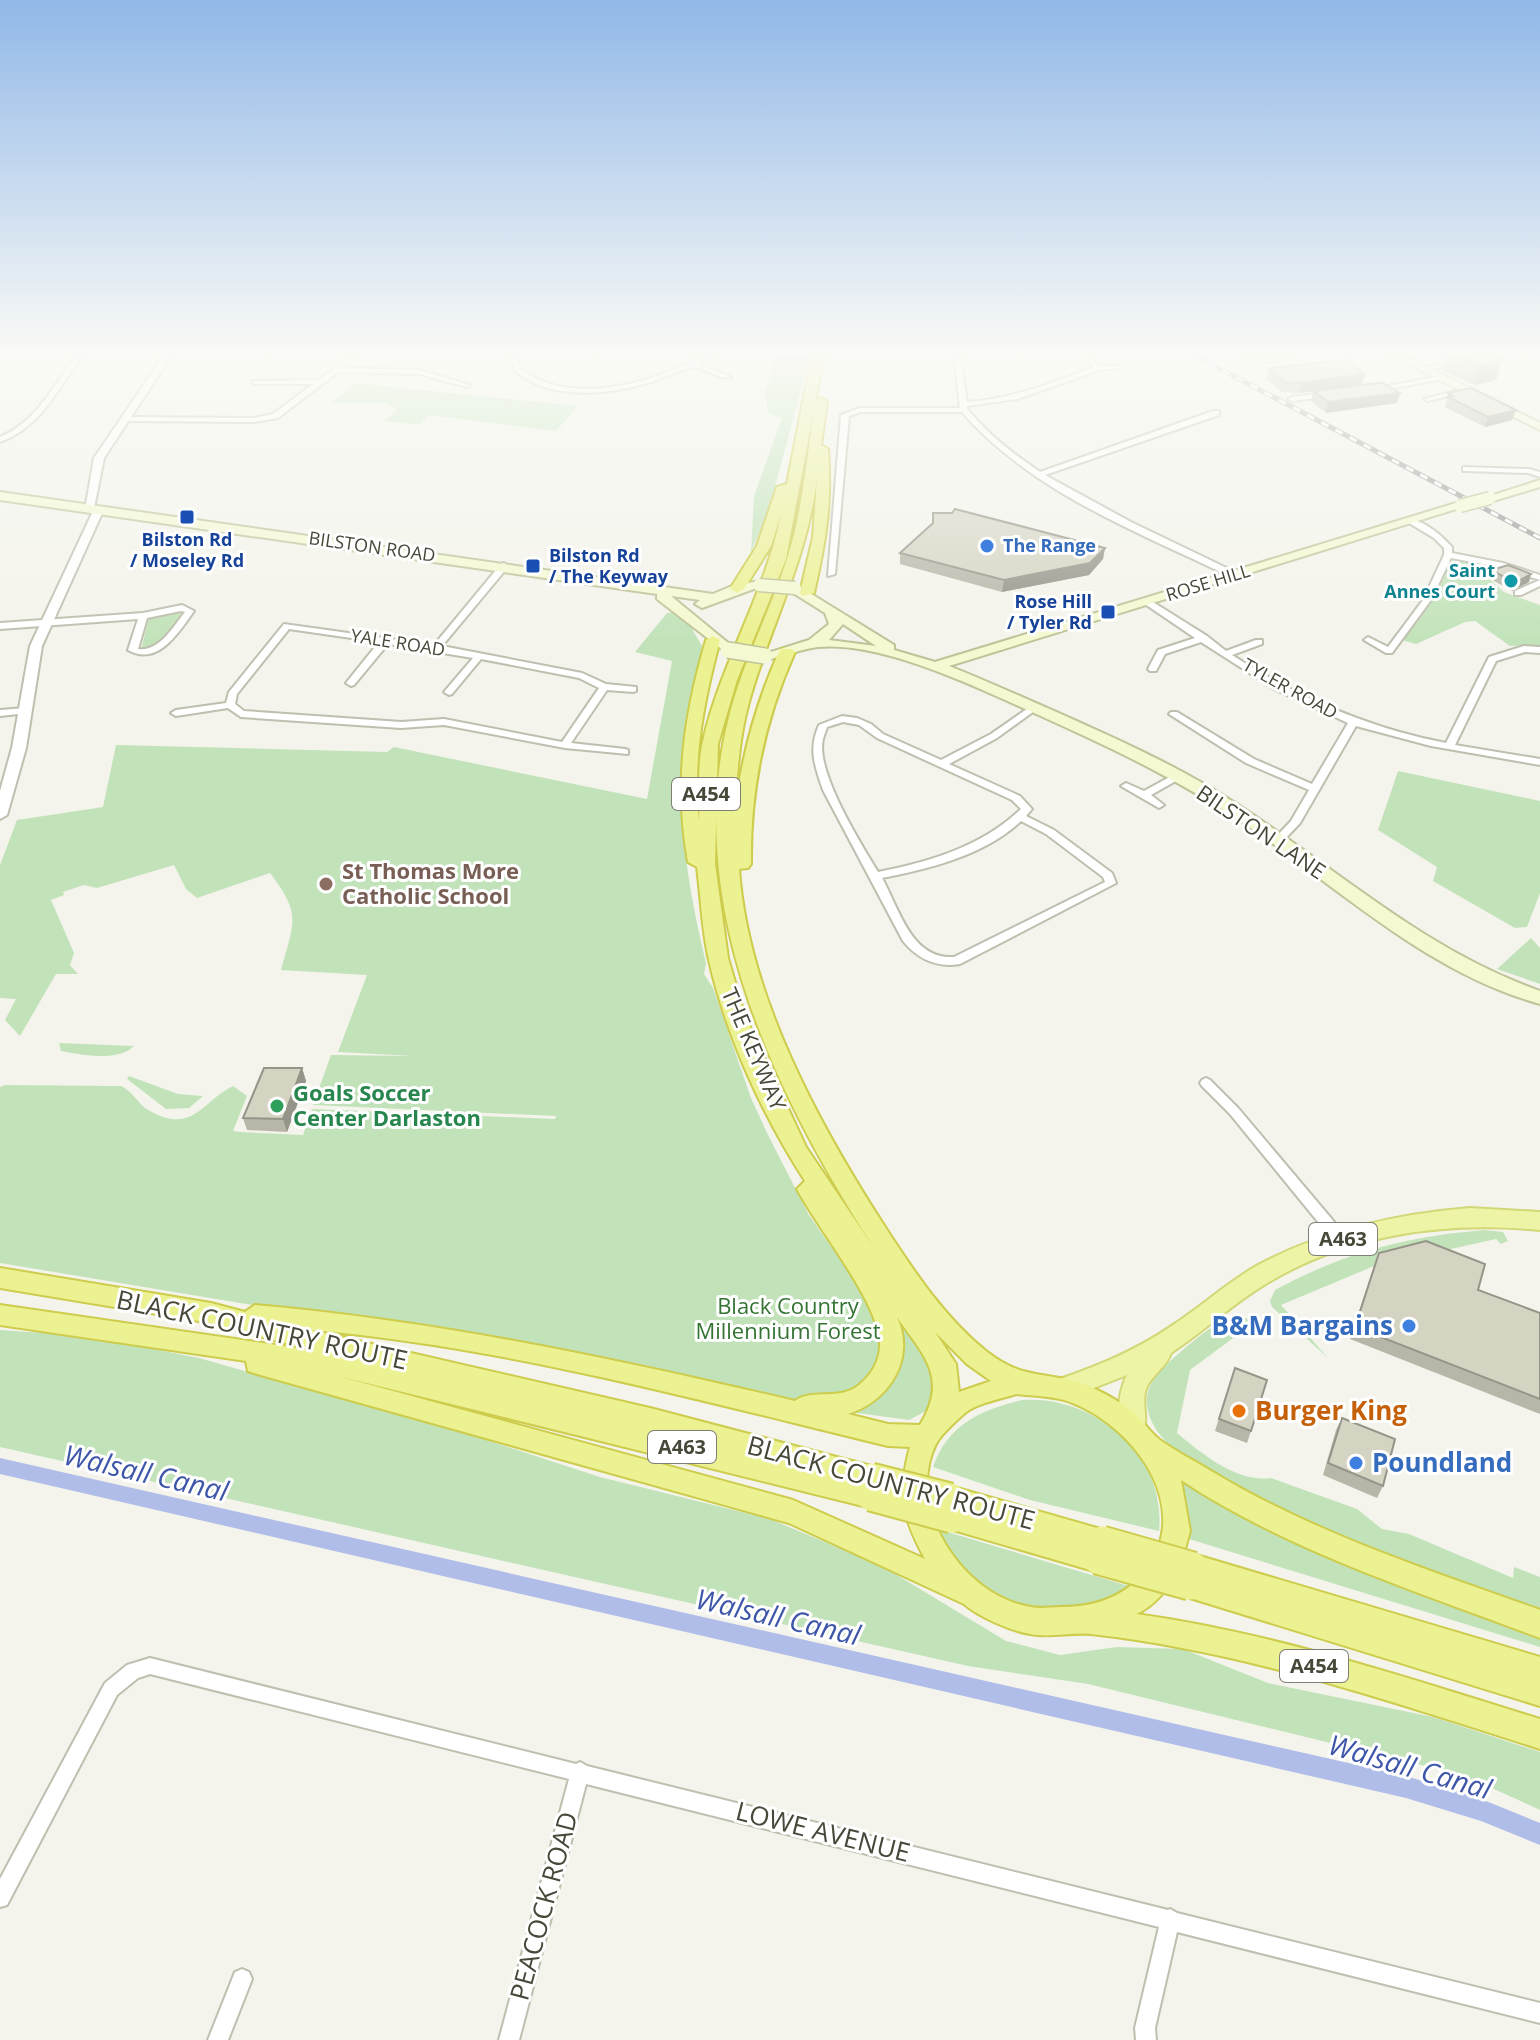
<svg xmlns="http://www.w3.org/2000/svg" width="1540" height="2040" font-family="'Open Sans',sans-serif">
<rect width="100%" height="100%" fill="#f4f4ec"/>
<path fill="#c2e3ba" d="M777 355H810L769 510 751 552 754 496 782 418 768 414 765 392Z
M355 383 578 406 556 431 429 415 419 425 384 421 397 410 386 403H331Z
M1450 562H1471L1504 592 1540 605V645L1510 646 1475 621 1465 622 1416 644 1402 640 1420 618Z
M180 610 183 614 152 649 141 650 149 617Z
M677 612 691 627 705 651C668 758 680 855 706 963L704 974 713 988 751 1098 768 1135 809 1215 874 1308 884 1350C864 1392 839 1406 793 1399L491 1335 246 1304 0 1263V1087L5 1085 121 1086C134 1092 138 1105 150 1111 193 1135 202 1101 233 1086L247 1096 233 1131 241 1132 303 1135 312 1109 555 1119 556 1116 313 1105 331 1055 413 1056 338 1052 367 975 281 970C294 921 302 915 270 873L197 898 186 889 174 865 97 888 84 885 63 892 64 895 51 900 74 953 70 965 78 974H56L20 1036 5 1020 16 999 0 998V865L17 820 103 807 116 745 387 752 394 747 647 799 672 661 635 652 667 613Z
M1398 771 1540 801V893L1527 927 1515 928 1433 881 1437 867 1378 830Z
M1531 938 1540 948V984L1497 969Z
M59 1043 134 1046C119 1062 82 1055 61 1051Z
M129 1076 178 1094 203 1096 189 1108 166 1109 127 1079Z
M1484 1230 1503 1232 1508 1241 1501 1244 1496 1239 1374 1266 1281 1305 1328 1358 1272 1307 1270 1301 1275 1290C1346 1252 1404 1237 1484 1230Z
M893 1310 926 1349 936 1392 928 1410 909 1420 850 1412C903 1392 912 1360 893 1310Z
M1234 1317 1246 1318 1252 1324 1190 1370 1177 1433C1201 1453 1237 1483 1271 1478L1357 1509 1382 1529 1409 1534 1513 1578 1514 1567 1540 1577V1613C1432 1573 1319 1536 1219 1477 1199 1465 1175 1454 1160 1435 1139 1407 1144 1383 1169 1362 1189 1345 1210 1324 1234 1317Z
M0 1330 87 1336 199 1358 477 1437 600 1477 770 1519 882 1566 1006 1641 1060 1655 1117 1647 1183 1649 1268 1683 1433 1717 1540 1752V1810L1483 1784 1429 1767 1088 1684 968 1666 0 1447Z
M1022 1400C1095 1395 1167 1455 1159 1531L1030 1500 933 1467C948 1424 981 1410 1022 1400Z
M1173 1470 1540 1631V1647L1189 1539 1187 1505Z
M934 1528 1135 1588C1124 1593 1113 1601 1101 1605 1055 1620 995 1606 962 1569 951 1557 943 1541 934 1528Z"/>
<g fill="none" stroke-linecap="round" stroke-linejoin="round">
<path fill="#b0bde9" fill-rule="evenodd" d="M0 1458 1406 1776 1481 1799 1540 1823V1845L1481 1821 1406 1798 0 1474Z"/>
<defs>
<path id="minor" d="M76 355H82C59 388 40 428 0 442V437C36 422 54 386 76 355Z
M265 355H271V356L268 358Z
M352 355H359L343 368 419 370 470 385 467 387 419 374 338 372 278 418 254 422 125 421 121 419 125 417 254 418 273 414 313 384H255L252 382 253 381 319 380Z
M510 355H516L520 369C527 373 534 378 542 381 582 397 632 386 671 371 685 365 702 355 717 355L699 364 731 377C718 381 704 365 690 368 676 371 662 379 648 383 613 393 571 398 536 384 529 381 522 376 515 371Z
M591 355H600L594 358Z
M954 355H960L967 402C1012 399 1052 383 1094 367L1088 361 1091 359 1101 366H1121V368L1100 370 1017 399 967 406 968 410C989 435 1013 454 1040 472L1213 411H1219V415L1045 475 1131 522 1237 573V577H1231C1138 532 1031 492 962 412H861L849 416 835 574 828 576 841 415 860 408H960Z
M1245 355 1268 358 1295 355 1268 362Z
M1479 355H1491L1423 371 1420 369Z
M1441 376 1443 377V379L1377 391 1373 389Z
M1463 389 1467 391 1465 392 1428 401 1424 399Z
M1327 393 1329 394V396L1292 401 1288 399 1292 397Z
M1463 467 1529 469 1540 472V477L1528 473 1466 471H1463Z
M1409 519C1425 521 1441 535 1452 547V553L1503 563 1540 575V586L1521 595H1515V591L1540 580 1498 567 1451 558 1431 600 1392 653H1386L1364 640 1368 637 1388 647 1423 600 1444 555V548L1434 538 1409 523Z
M504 563 508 566 507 568 442 646 582 673 606 684 636 687V691L633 692 607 690 571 743 625 749 628 750V754L565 748 444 725 401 728 241 717 228 708 176 716 171 713 176 710 226 703 229 692 284 624 434 645 501 564ZM289 629 379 642 346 683 351 686 354 685 388 644 473 658 444 692 449 695 452 694 481 659 579 678 599 688 562 742 444 719 401 722 244 711 235 704 237 694Z
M1148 599 1207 636 1226 651 1256 640H1262V644L1232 655C1299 698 1368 728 1446 743L1489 657 1524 646 1540 647V653L1525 652 1496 661 1455 745 1540 759V765L1431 746 1356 726 1300 823 1282 842H1274L1273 840 1291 821 1309 790 1246 763 1169 714 1171 712H1177L1254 759 1312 784 1348 723 1276 690 1201 642 1165 654 1156 671H1150L1148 669 1158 650 1195 638 1145 604 1144 602Z
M182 605 194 611C179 632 158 667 128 650L138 619 0 629V623L143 613ZM181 611 185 612C173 627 159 652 138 649L147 618Z
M1034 704 1037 705V709L997 738 949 764 1020 796 1032 809 1026 816 1054 830 1112 873 1116 883 960 964C936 968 918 959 903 941L823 790C815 766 808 750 819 725L842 716 857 718 871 724 883 734 941 760 991 734ZM843 722 859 725 877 738 1012 800 1021 809C983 846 930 862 878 872 861 844 815 771 823 739 824 735 826 731 827 727ZM1021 821 1046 834 1103 877 1105 882 954 957C911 960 899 908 882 878 929 869 985 855 1021 821Z
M25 708 28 709V713L0 716V710Z
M1177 773 1181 774V778L1151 795 1164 805 1159 808 1121 786 1126 783 1144 791Z
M1206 1078 1210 1080 1238 1108 1346 1236 1348 1240 1346 1244 1341 1245 1336 1244 1230 1114 1202 1086 1200 1083 1202 1080Z
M150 1658 576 1764 580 1762 587 1766 1168 1910 1170 1909 1177 1913 1540 2003V2023L1177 1932 1155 2028 1156 2040H1136L1135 2028 1159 1927 586 1784 519 2040H499L569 1779 150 1674 138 1678 117 1695 7 1905 0 1907V1879L105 1683 127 1665Z
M242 1969 249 1972 252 1979 228 2040H208L235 1972Z"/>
<path id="tertiary" d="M164 355H172L104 458 94 508 85 510 94 458Z
M95 507 104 509 42 646 26 748 7 815 0 819V791L12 748 30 646Z"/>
<path id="secondary" d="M1390 355H1403L1540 423V430Z
M1540 480V487L1490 502 1484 498Z
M0 492 713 594 732 586 759 581 765 585 702 608 695 604 700 600 671 596 733 647V653L728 654 657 599V594L0 500Z
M1456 503 1466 506 949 666C987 681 1024 698 1061 714 1121 741 1180 767 1235 803 1338 869 1422 949 1540 991V1004C1433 974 1350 898 1261 835 1189 784 1112 748 1032 712 974 686 881 641 818 647 801 649 782 657 765 660L758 656 809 640 829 624 825 613 790 591V585L795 584 894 645V650L935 662ZM843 624 876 646 829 640Z"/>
<path id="primary" d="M1470 1208 1540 1212V1230C1445 1221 1347 1234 1264 1285 1231 1305 1203 1332 1171 1353 1167 1367 1151 1375 1146 1389 1141 1404 1149 1419 1143 1433L1134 1436 1125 1433C1116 1414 1118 1394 1127 1375L1066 1399 1057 1396 1054 1388 1057 1380C1098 1366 1137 1350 1173 1325 1202 1306 1228 1282 1258 1265 1324 1230 1396 1214 1470 1208Z"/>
<path id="trunk" d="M812 355H824L786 559 737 680 718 744 715 864 728 958 745 1016 806 1147 878 1254C779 1102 682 908 728 721 741 666 768 616 786 562 803 511 807 456 815 402L821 398 827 402 821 445 828 449C832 504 826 540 814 593L802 596 800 593 813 537 817 479C806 563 771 623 749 702 739 738 737 774 735 812 741 760 756 703 779 652L782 649H792L795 652C764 721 750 789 751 864L748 868 739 869C748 996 819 1125 887 1230 915 1273 945 1318 986 1351 1018 1376 1034 1372 1070 1380 1088 1384 1110 1396 1125 1406 1139 1414 1147 1430 1160 1440 1175 1451 1195 1461 1211 1471 1313 1533 1429 1570 1540 1610V1638C1419 1592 1290 1552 1181 1480L1190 1531 1180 1567 1183 1558 1193 1554 1540 1657V1706L1190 1598 1180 1594 1176 1585 1183 1575 1179 1567C1173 1584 1154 1607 1136 1614 1274 1633 1408 1678 1540 1719V1749C1393 1702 1244 1651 1091 1634 1072 1632 1050 1638 1030 1634 1011 1631 979 1617 964 1604L789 1523 257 1374 248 1371 246 1361 0 1325V1305L311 1350 211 1323 0 1288V1268L211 1303 245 1312 255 1305C439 1321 616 1359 795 1401 812 1388 840 1401 859 1385 872 1375 881 1359 880 1342 877 1300 818 1229 797 1189L805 1181C763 1116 726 1036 709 960 702 930 701 898 697 867L688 862C674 784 684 715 706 640L713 636 720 640C704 700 692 759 699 821 700 795 697 766 703 741 721 662 765 595 781 514L771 546 744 589 737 593 730 589 757 546 777 487 787 484ZM897 1317C924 1356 949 1378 920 1425L888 1424 848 1414C889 1401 916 1359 897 1317ZM311 1330C507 1347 698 1400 888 1446L910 1447C897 1494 902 1517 925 1559L793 1500 338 1376 871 1508 880 1504 884 1496 879 1487 884 1478 880 1470 871 1466 650 1408ZM935 1332 967 1364 991 1381 959 1392 956 1364ZM1016 1394C1033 1396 1054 1396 1070 1402 1139 1428 1199 1516 1138 1579 1117 1600 1090 1607 1061 1607 1051 1607 1040 1609 1031 1607 964 1597 904 1508 936 1444 941 1434 956 1421 965 1413 977 1403 1001 1399 1016 1394Z
M950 1486 1111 1532 1115 1541 1107 1551 1111 1559 1107 1568 1097 1572 943 1527 939 1518 945 1508 937 1498 941 1490Z"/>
</defs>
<use href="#minor" stroke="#bebfaf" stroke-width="4"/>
<use href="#tertiary" stroke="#bebfaf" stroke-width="4"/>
<use href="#secondary" stroke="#bfc398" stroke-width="4"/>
<use href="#primary" stroke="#d2d777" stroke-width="4"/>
<use href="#trunk" stroke="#cdcc4d" stroke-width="4"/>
<use href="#minor" fill="#fff" fill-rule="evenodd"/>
<use href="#tertiary" fill="#fff" fill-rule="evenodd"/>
<use href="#secondary" fill="#f4f9d1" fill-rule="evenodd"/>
<use href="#primary" fill="#eef4a6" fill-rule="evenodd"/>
<use href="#trunk" fill="#ecf192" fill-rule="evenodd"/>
<defs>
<path id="rail" d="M1194 355 1540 538"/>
</defs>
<use href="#rail" stroke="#999" stroke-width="5"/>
<use href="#rail" stroke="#fff" stroke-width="3" stroke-dasharray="8" stroke-linecap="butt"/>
<defs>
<path id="secondary-bridge-far1" d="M1460 506 1490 498
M759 585 795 588"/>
<path id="secondary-bridge" d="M728 650 765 656"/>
<path id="trunk-bridge" d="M871 1478 950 1498
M871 1496 952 1518
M1102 1541 1193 1567
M1097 1559 1190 1585"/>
</defs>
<use href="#secondary-bridge-far1" stroke="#bfc398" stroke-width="15" stroke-linecap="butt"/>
<use href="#secondary-bridge" stroke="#bfc398" stroke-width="18" stroke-linecap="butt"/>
<use href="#trunk-bridge" stroke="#cdcc4d" stroke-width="33" stroke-linecap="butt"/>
<use href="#secondary-bridge-far1" stroke="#f4f9d1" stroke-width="12"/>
<use href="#secondary-bridge" stroke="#f4f9d1" stroke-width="15"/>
<use href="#trunk-bridge" stroke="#ecf192" stroke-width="29"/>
</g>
<path fill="#b7b6a8" d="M1447 355H1491L1502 360 1496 380 1474 385 1442 370Z
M1269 368 1365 374 1362 384 1299 393 1282 392 1266 379Z
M1313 391 1397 403 1326 413 1311 401Z
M1448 393 1516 410 1512 420 1485 427 1445 407Z
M933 513 1105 548 1103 559 1089 575 1002 592 900 564V553L933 524Z
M1492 570 1531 574 1529 582 1512 591 1489 578Z
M302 1068 306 1081 287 1132 247 1130 243 1118Z
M1379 1253 1540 1313V1414L1350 1339 1374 1266Z
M1231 1380 1251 1431 1247 1443 1215 1431Z
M1342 1418 1383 1486 1377 1498 1323 1475 1336 1430Z"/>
<path fill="#959488" d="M1502 360 1496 380 1474 385 1480 365Z
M1365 374 1362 384 1299 393 1302 383Z
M1400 393 1397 403 1326 413 1328 402Z
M1516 410 1512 420 1485 427 1488 417Z
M1105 548 1103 559 1089 575 1002 592 1004 580Z
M1531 574 1529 582 1512 591 1515 583Z
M302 1068 306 1081 287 1132 283 1119Z"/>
<path fill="#d5d4c3" stroke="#959488" stroke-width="2" d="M1459 355H1491L1502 360 1480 365Z
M1347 360 1365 374 1302 383 1285 382 1269 368Z
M1377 383H1383L1400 393 1328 402 1313 391Z
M1471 388 1516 410 1488 417 1448 397 1453 396 1448 393Z
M955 509 1105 548 1090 563 1004 580 900 553 933 523V513H952Z
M1508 565 1531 574 1515 583 1492 570Z
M264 1068H302L283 1119 243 1118Z
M1426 1241 1485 1264 1478 1290 1540 1313V1399L1355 1327 1379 1253Z
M1235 1368 1267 1380 1251 1431 1219 1419Z
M1342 1418 1395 1439 1383 1486 1328 1463Z"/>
<linearGradient id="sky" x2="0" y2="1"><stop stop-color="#91b8e8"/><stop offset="0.55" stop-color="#fafaf6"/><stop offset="1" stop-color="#fafaf6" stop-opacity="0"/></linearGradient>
<rect width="1540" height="641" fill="url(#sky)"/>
<g fill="#1a4fb4" stroke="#fff" stroke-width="3">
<rect x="179" y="509" width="16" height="16" rx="4"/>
<rect x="525" y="558" width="16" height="16" rx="4"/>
<rect x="1100" y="604" width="16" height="16" rx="4"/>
</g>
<g fill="#3f7fe0" stroke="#fff" stroke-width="3">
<circle cx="987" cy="546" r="8"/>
<circle cx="1409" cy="1326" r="8"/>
<circle cx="1356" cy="1463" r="8"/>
</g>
<circle fill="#0f9aa8" stroke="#fff" stroke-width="3" cx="1511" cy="581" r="8"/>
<circle fill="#8d6e63" stroke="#fff" stroke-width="3" cx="326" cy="884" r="8"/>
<circle fill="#2e9e5b" stroke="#fff" stroke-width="3" cx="277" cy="1106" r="8"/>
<circle fill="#e8710a" stroke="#fff" stroke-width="3" cx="1239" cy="1411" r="8"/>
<g text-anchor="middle" stroke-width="6" stroke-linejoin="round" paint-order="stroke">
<g font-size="18" font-weight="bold" fill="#164399" stroke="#fff">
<text x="187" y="546">Bilston Rd<tspan x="187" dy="21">/ Moseley Rd</tspan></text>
<text x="549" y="562" text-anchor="start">Bilston Rd<tspan x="549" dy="21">/ The Keyway</tspan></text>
<text x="1092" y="608" text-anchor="end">Rose Hill<tspan x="1092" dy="21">/ Tyler Rd</tspan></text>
</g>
<g font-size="18" font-weight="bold" fill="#366cbe" stroke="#fff" text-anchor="start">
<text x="1003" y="552">The Range</text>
</g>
<g font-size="18" fill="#48483a" stroke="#fff">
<text transform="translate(372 547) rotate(8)" y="6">BILSTON ROAD</text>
<text transform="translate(1208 583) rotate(-17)" y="6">ROSE HILL</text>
<text transform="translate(398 643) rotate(9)" y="6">YALE ROAD</text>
<text transform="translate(1290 689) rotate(29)" y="6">TYLER ROAD</text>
</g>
<g font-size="18" font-weight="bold" fill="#0d838f" stroke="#fff" text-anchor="end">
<text x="1495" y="577">Saint<tspan x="1495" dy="21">Annes Court</tspan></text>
</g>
<g fill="#fff" stroke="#7f7f75" stroke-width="2">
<rect x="672" y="778" width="68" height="32" rx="6"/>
<rect x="1309" y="1223" width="68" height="32" rx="6"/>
<rect x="648" y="1431" width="68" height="32" rx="6"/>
<rect x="1280" y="1650" width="68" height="32" rx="6"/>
</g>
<g font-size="20" font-weight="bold" fill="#48483a">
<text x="706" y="801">A454</text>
<text x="1343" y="1246">A463</text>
<text x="682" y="1454">A463</text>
<text x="1314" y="1673">A454</text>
</g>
<g font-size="22" fill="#48483a" stroke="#fff">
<text transform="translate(1261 832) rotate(34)" y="8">BILSTON LANE</text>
<text transform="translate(754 1049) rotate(67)" y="8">THE KEYWAY</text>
</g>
<g font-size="22" font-weight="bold" fill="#785e54" stroke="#fff" text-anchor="start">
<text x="342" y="879">St Thomas More<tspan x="342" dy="25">Catholic School</tspan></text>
</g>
<g font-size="22" font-weight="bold" fill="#27864d" stroke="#fff" text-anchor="start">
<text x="293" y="1101">Goals Soccer<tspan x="293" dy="25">Center Darlaston</tspan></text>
</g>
<g font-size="22" fill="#347433" stroke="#fff">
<text x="788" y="1314">Black Country<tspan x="788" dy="25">Millennium Forest</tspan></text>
</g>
<g font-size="26" font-weight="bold" fill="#366cbe" stroke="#fff" text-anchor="end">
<text x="1393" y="1335">B&amp;M Bargains</text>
<text x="1372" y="1472" text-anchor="start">Poundland</text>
</g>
<g font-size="26" fill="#48483a" stroke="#fff">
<text transform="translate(262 1330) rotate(12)" y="9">BLACK COUNTRY ROUTE</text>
<text transform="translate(891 1483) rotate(15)" y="9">BLACK COUNTRY ROUTE</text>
<text transform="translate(823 1832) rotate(14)" y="9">LOWE AVENUE</text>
<text transform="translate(544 1906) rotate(-75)" y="9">PEACOCK ROAD</text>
</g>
<g font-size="26" font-weight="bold" fill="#c56008" stroke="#fff" text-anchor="start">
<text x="1255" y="1420">Burger King</text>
</g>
<g font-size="28" font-style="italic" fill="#3e56a9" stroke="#fff">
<text transform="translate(146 1473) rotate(13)" y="10">Walsall Canal</text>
<text transform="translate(778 1617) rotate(13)" y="10">Walsall Canal</text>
<text transform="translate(1410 1767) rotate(16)" y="10">Walsall Canal</text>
</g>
</g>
</svg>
